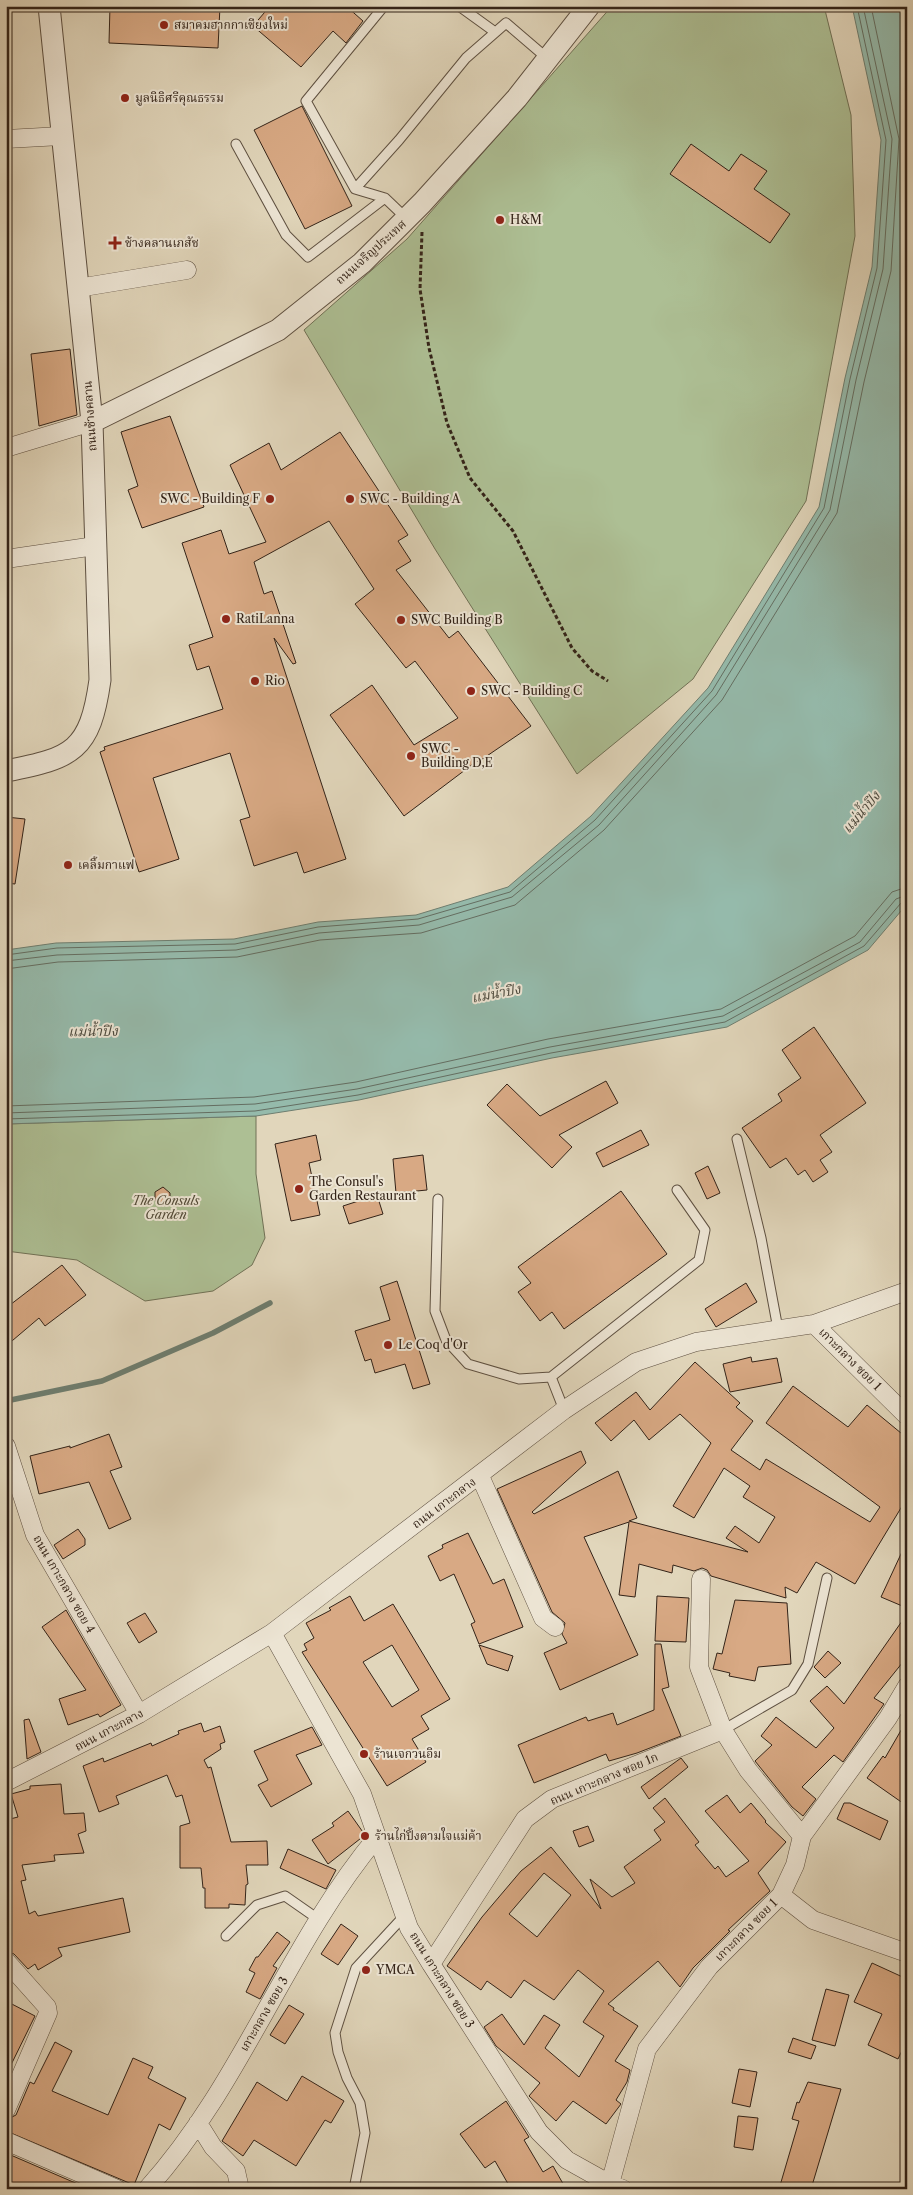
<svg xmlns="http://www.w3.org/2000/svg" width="913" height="2195" font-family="'Libre Caslon Text','Noto Serif Thai',serif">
<rect width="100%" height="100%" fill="#e1d6bb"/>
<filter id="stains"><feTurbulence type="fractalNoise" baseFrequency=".004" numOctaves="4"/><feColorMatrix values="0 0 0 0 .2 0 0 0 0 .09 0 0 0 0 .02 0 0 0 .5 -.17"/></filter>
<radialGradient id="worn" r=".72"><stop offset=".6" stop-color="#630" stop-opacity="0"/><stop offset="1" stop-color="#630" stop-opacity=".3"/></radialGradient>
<path fill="#adbf94" stroke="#707156" d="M612 6H824L851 115 855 236 806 501 693 679 577 774 435 549 304 330 407 239Z
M256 1116V1174L265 1238 252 1265 213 1291 145 1301 77 1260 6 1251V1124Z"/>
<path fill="#95baab" stroke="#6e7e70" d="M852 6H907V904L868 950 727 1027 552 1058 359 1100 256 1116 6 1124V950L56 943 234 939 318 922 416 915 508 887 591 816 708 688 819 507 845 378 872 267 881 140Z"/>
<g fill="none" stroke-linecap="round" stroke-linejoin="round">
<path stroke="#646e62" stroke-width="1" d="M6 955 57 948 235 944 318 927 418 919 510 892 595 820 712 691 824 508 850 379 877 268 886 140 857 6
M6 961 57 955 236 950 319 933 419 925 512 897 599 825 716 695 830 510 856 380 883 269 892 139 863 6
M6 969 58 962 237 957 320 940 421 933 515 905 604 830 722 700 837 513 864 382 891 271 899 139 871 6
M6 1106 254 1097 356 1082 548 1039 721 1009 855 936 892 892 907 887
M6 1113 255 1104 357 1089 550 1047 723 1016 860 942 896 899 907 895
M6 1119 255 1111 358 1095 551 1053 725 1022 864 946 901 903 907 901"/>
<path stroke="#6e7e70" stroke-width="5.5" d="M6 1401 102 1381 213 1333 270 1303"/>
</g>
<path fill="#d8a984" stroke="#332318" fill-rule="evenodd" d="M110 6H220L218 48 109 43Z
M270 6H346L363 21 346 43 333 31 301 67 253 26Z
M302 106 352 206 305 229 254 130Z
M691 144 729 171 741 154 767 171 754 189 790 214 770 243 670 174Z
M70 349 77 415 39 426 31 354Z
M170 416 204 507 142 528 128 490 138 486 121 432Z
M340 432 408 535 398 541 411 561 396 570 449 638 458 631 531 726 478 762 477 761 404 816 330 715 372 685 414 745 458 718 415 661 406 668 355 604 374 589 329 521 254 562 264 594 272 591 296 663 293 664 274 638 346 859 304 873 297 852 254 866 240 820 250 817 230 753 153 778 179 859 139 872 100 752 105 750 104 747 223 709 209 666 197 670 189 645 213 637 182 543 221 530 229 554 266 542 230 465 269 443 281 470Z
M6 817 25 819 15 884 6 883Z
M814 1027 866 1103 820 1135 832 1152 820 1160 828 1172 813 1182 805 1170 798 1175 786 1158 770 1168 742 1128 782 1101 778 1094 801 1078 782 1050Z
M606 1081 618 1103 559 1135 572 1147 552 1168 487 1105 507 1084 540 1116Z
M641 1130 649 1145 603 1167 596 1153Z
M316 1135 321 1160 309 1163 320 1215 291 1221 275 1144Z
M423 1155 427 1190 396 1193 393 1159Z
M708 1166 720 1193 707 1199 695 1173Z
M163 1187 170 1193V1200L163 1205 155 1201V1192Z
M621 1191 667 1254 564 1329 552 1312 540 1321 518 1292 531 1283 518 1267Z
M377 1195 383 1214 349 1224 343 1206Z
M62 1265 86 1295 45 1326 39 1318 6 1346V1308Z
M397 1281 430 1384 413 1389 405 1364 375 1373 371 1359 365 1361 355 1331 390 1320 380 1287Z
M746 1283 757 1302 716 1327 705 1309Z
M751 1357 752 1362 777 1358 782 1382 730 1392 723 1364Z
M695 1362 740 1403 736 1407 753 1421 731 1450 760 1470 766 1459 870 1522 880 1507 766 1423 793 1386 848 1427 867 1405 907 1438V1498L855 1584 816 1562 797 1593 785 1587 786 1598 711 1576 707 1570 702 1568 694 1571 673 1565 672 1573 639 1564 635 1597 619 1595 629 1522 584 1537 638 1655 560 1690 544 1653 567 1643 562 1634 565 1623 552 1612 497 1489 581 1451 586 1463 532 1512 534 1514 618 1471 637 1518 629 1521 748 1552 726 1538 735 1526 759 1543 775 1517 743 1497 750 1486 724 1468 694 1518 673 1506 711 1443 680 1414 649 1440 634 1420 611 1441 595 1423 636 1392 650 1410Z
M109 1434 122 1467 110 1471 131 1519 109 1529 89 1482 39 1494 30 1456 70 1446V1448Z
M78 1529 85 1539V1545L63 1559 54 1545Z
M468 1533 493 1584 504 1579 523 1627 479 1644 471 1624 475 1622 454 1574 440 1581 428 1556 443 1548 442 1545Z
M907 1541V1608L881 1597Z
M350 1596 364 1621 393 1604 450 1699 421 1716 429 1729 412 1739 426 1762 387 1786 302 1652 307 1650 304 1644 314 1638 306 1623 331 1610 329 1608ZM392 1645 419 1690 392 1707 363 1662Z
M657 1596 689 1598 686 1642 655 1641Z
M735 1600 787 1603 791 1664 758 1667 755 1681 729 1676 730 1673 713 1669 717 1653 722 1654Z
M66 1610 121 1705 100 1717 98 1714 68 1725 59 1699 86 1690 42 1627Z
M145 1613 157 1632 139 1643 127 1623Z
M907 1614V1657L874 1698 884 1704 843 1762 834 1755 802 1787 816 1799 803 1816 792 1807 755 1761 772 1745 761 1736 776 1717 816 1748 834 1728 810 1701 827 1686 844 1704Z
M655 1644H661L669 1687 662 1689 681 1736 637 1753 609 1761 606 1754 534 1783 518 1745 586 1717 588 1721 613 1713 617 1725 654 1710Z
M479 1645 513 1656 508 1671 487 1664Z
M828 1651 841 1663 825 1678 814 1667Z
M29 1719 41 1752 27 1759 24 1720Z
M907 1720V1806L867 1778 883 1756 885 1758Z
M201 1723 204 1732 220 1726 225 1742 220 1744 221 1749 204 1760 208 1768 211 1767 231 1842 267 1841 268 1865H246L248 1884 246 1885 245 1905 229 1904V1908H205V1888H203L201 1868H180V1826L190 1823 182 1795 176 1797 167 1775 116 1796 119 1804 99 1812 83 1766 103 1758 104 1762 151 1743 152 1746 179 1734 178 1731Z
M312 1727 322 1745 296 1755 312 1784 271 1807 258 1785 268 1780 254 1751Z
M681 1758 688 1767 649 1799 641 1787Z
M61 1784 64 1814 84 1813 86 1831 78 1834 84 1853 54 1855 55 1861 22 1865 26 1880 21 1881 29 1914 35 1911 38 1916 123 1898 130 1932 58 1948 62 1956 38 1970 35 1964 28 1969 14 1954 6 1951V1843H9L6 1834V1820L18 1817 11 1794 30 1789V1786Z
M727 1795 740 1813 751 1803 766 1821 765 1822 786 1842 758 1873 770 1891 728 1930 730 1931 693 1968 680 1987 658 1961 608 2004 614 2008 613 2010 638 2026 615 2061 630 2070 627 2082 616 2100 621 2104 606 2124 573 2101 556 2121 529 2096 540 2083 496 2046 484 2027 502 2014 524 2045 544 2015 560 2025 545 2048 579 2077 604 2036 583 2022 604 1991 578 1970 554 2000 524 1980 511 1998 487 1981 481 1990 447 1966 482 1917 521 1871 551 1847 601 1909 590 1879 612 1897 635 1883 624 1867 661 1840 654 1830 665 1822 653 1808 665 1798 699 1842 695 1845 715 1869 718 1866 726 1877 749 1861 705 1811ZM544 1873 571 1895 537 1937 509 1914Z
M844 1803H850L888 1821 880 1840 837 1819Z
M348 1811 365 1835 328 1864 312 1840 334 1826 332 1823Z
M588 1826 594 1841 579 1847 573 1831Z
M288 1849 336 1870 326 1889 280 1868Z
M341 1924 358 1936 338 1965 321 1954Z
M277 1932 290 1942 273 1966 277 1968 260 1999 246 1992 255 1973 249 1970 256 1957H258Z
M872 1963 907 1979V2040L898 2059 868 2045 882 2014 854 2002Z
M826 1989 849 1995 835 2046 812 2040Z
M6 2001 35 2016 6 2075Z
M289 2005 304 2014 285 2044 270 2035Z
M793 2038 816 2046 811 2059 788 2052Z
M55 2042 72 2051 52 2091 108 2115 133 2058 153 2067 148 2078 186 2098 170 2130 159 2124 134 2185 6 2131V2120L16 2115 30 2082 34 2084Z
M739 2069 757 2072 750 2107 732 2103Z
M302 2076 344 2101 331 2123 325 2120 296 2166 254 2140 243 2156 222 2141 257 2082 287 2101Z
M808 2082 841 2089 811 2189H779L799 2121 792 2119 797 2102 799 2103Z
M506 2101 529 2137 524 2140 543 2172 553 2166 566 2189H511L495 2161 485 2168 460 2134Z
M738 2116 758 2118 753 2150 734 2147Z
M6 2153 87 2188V2189H6Z"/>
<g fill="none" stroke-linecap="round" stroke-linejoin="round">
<defs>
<path id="service" d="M384 6 306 101 355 189 385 198 407 219
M459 6 495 32
M236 144 286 235 308 257 385 198
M355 189 399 140 466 58 506 23 548 59
M737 1139 761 1238 778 1329
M438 1199 435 1311 446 1340 468 1364 519 1379 551 1377
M564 1410 551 1377 699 1260 705 1230 677 1190
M723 1730 792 1690 808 1664 827 1578
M226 1936 257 1905 285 1896 318 1919
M354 2189 365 2133 360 2103 347 2078 338 2052 335 2033 356 1968 405 1915"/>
<path id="minor" d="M6 139 61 136
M78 288 187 270
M6 448 92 422
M6 559 95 546
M814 1324 907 1416
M6 1446 35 1535 139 1714
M480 1476 543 1618 555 1627
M701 1579 699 1667 723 1730 748 1770 802 1836
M272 1633 362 1794 409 1928 431 1964 539 2132 567 2160 610 2184 623 2189
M6 1782 139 1714 272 1633 564 1410 636 1362 696 1342 814 1324 907 1291
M781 1895 813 1920 907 1953
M6 1961 47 2007 48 2013 6 2110
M431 1964 525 1819 552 1799 723 1730
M198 2123 213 2147 236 2171 240 2189
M6 2141 117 2189
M610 2184 647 2049 709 1967 781 1895 795 1865 802 1836 888 1718 907 1686
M147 2189C242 2084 287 1945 377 1837"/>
<path id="tertiary" d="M92 422 278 330 362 263 422 203 517 98 589 6
M6 771C73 758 90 751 100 680L92 422 49 6"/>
</defs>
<use href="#service" stroke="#5e5041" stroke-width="11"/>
<use href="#minor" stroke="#5e5041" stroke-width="19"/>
<use href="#tertiary" stroke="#5e5041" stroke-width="23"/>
<path stroke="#332318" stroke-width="3" stroke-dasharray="4 2.5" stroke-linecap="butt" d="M422 232 420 289 429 348 447 423 470 478 513 531 572 648 592 671 608 681"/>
<use href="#service" stroke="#ece4d3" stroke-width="9"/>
<use href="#minor" stroke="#ece4d3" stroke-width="18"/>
<use href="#tertiary" stroke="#ece4d3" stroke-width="21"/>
</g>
<g fill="#8f2418" stroke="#ece4d3" stroke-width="2">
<circle cx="164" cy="25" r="5"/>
<circle cx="125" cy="98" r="5"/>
<circle cx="500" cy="220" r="5"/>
<path d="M112.5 235.5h5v5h5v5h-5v5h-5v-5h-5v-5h5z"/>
<circle cx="270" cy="499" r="5"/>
<circle cx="350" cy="499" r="5"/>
<circle cx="226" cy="619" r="5"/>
<circle cx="401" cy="620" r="5"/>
<circle cx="255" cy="681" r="5"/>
<circle cx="471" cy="691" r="5"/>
<circle cx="411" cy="756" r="5"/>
<circle cx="68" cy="865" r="5"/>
<circle cx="299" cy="1189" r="5"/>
<circle cx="388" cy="1345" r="5"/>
<circle cx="364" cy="1754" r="5"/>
<circle cx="365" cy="1836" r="5"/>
<circle cx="366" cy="1970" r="5"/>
</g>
<g text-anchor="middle" stroke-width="4" stroke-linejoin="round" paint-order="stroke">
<g font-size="12" fill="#332318" stroke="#ece4d3" text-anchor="start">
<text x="174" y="29">สมาคมฮากกาเชียงใหม่</text>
<text x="135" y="102">มูลนิธิศรีคุณธรรม</text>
<text x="510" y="224">H&amp;M</text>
<text x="125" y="247">ช้างคลานเภสัช</text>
<text x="260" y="503" text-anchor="end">SWC - Building F</text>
<text x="360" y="503">SWC - Building A</text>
<text x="236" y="623">RatiLanna</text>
<text x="411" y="624">SWC Building B</text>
<text x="265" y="685">Rio</text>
<text x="481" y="695">SWC - Building C</text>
<text x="421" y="753">SWC -<tspan x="421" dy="14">Building D,E</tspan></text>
<text x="78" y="869">เคลิ้มกาแฟ</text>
<text x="309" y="1186">The Consul's<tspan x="309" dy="14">Garden Restaurant</tspan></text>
<text x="398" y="1349">Le Coq d'Or</text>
<text x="374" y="1758">ร้านเจกวนอิม</text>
<text x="375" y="1840">ร้านไก่ปิ้งตามใจแม่ค้า</text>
<text x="376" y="1974">YMCA</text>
</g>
<g font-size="12" fill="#332318" stroke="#ece4d3">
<text transform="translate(371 252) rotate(-42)" y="4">ถนนเจริญประเทศ</text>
<text transform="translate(90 416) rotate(-94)" y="4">ถนนช้างคลาน</text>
<text transform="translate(850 1359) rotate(45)" y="4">เกาะกลาง ซอย 1</text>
<text transform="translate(444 1503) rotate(-37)" y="4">ถนน เกาะกลาง</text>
<text transform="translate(64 1584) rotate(60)" y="4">ถนน เกาะกลาง ซอย 4</text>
<text transform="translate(109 1730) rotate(-28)" y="4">ถนน เกาะกลาง</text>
<text transform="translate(604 1779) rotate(-23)" y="4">ถนน เกาะกลาง ซอย 1ก</text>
<text transform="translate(746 1930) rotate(-45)" y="4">เกาะกลาง ซอย 1</text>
<text transform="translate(442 1980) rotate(58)" y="4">ถนน เกาะกลาง ซอย 3</text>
<text transform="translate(264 2014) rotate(-60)" y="4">เกาะกลาง ซอย 3</text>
</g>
<g font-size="12" font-style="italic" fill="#524a37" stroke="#ece4d3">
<text x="166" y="1205">The Consuls<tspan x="166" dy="14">Garden</tspan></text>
</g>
<g font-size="14" font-style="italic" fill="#4c493d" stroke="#ece4d3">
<text transform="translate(861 812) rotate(-50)" y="5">แม่น้ำปิง</text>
<text transform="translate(496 993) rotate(-11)" y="5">แม่น้ำปิง</text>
<text transform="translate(93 1031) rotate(-1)" y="5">แม่น้ำปิง</text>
</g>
</g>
<rect width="913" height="2195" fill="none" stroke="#e1d6bb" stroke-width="25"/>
<rect x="8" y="8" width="898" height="2180" fill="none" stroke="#332318" stroke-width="2.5"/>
<rect x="12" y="12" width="888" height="2170" fill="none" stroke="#332318"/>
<rect width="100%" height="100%" filter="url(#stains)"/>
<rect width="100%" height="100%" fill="url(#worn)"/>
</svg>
